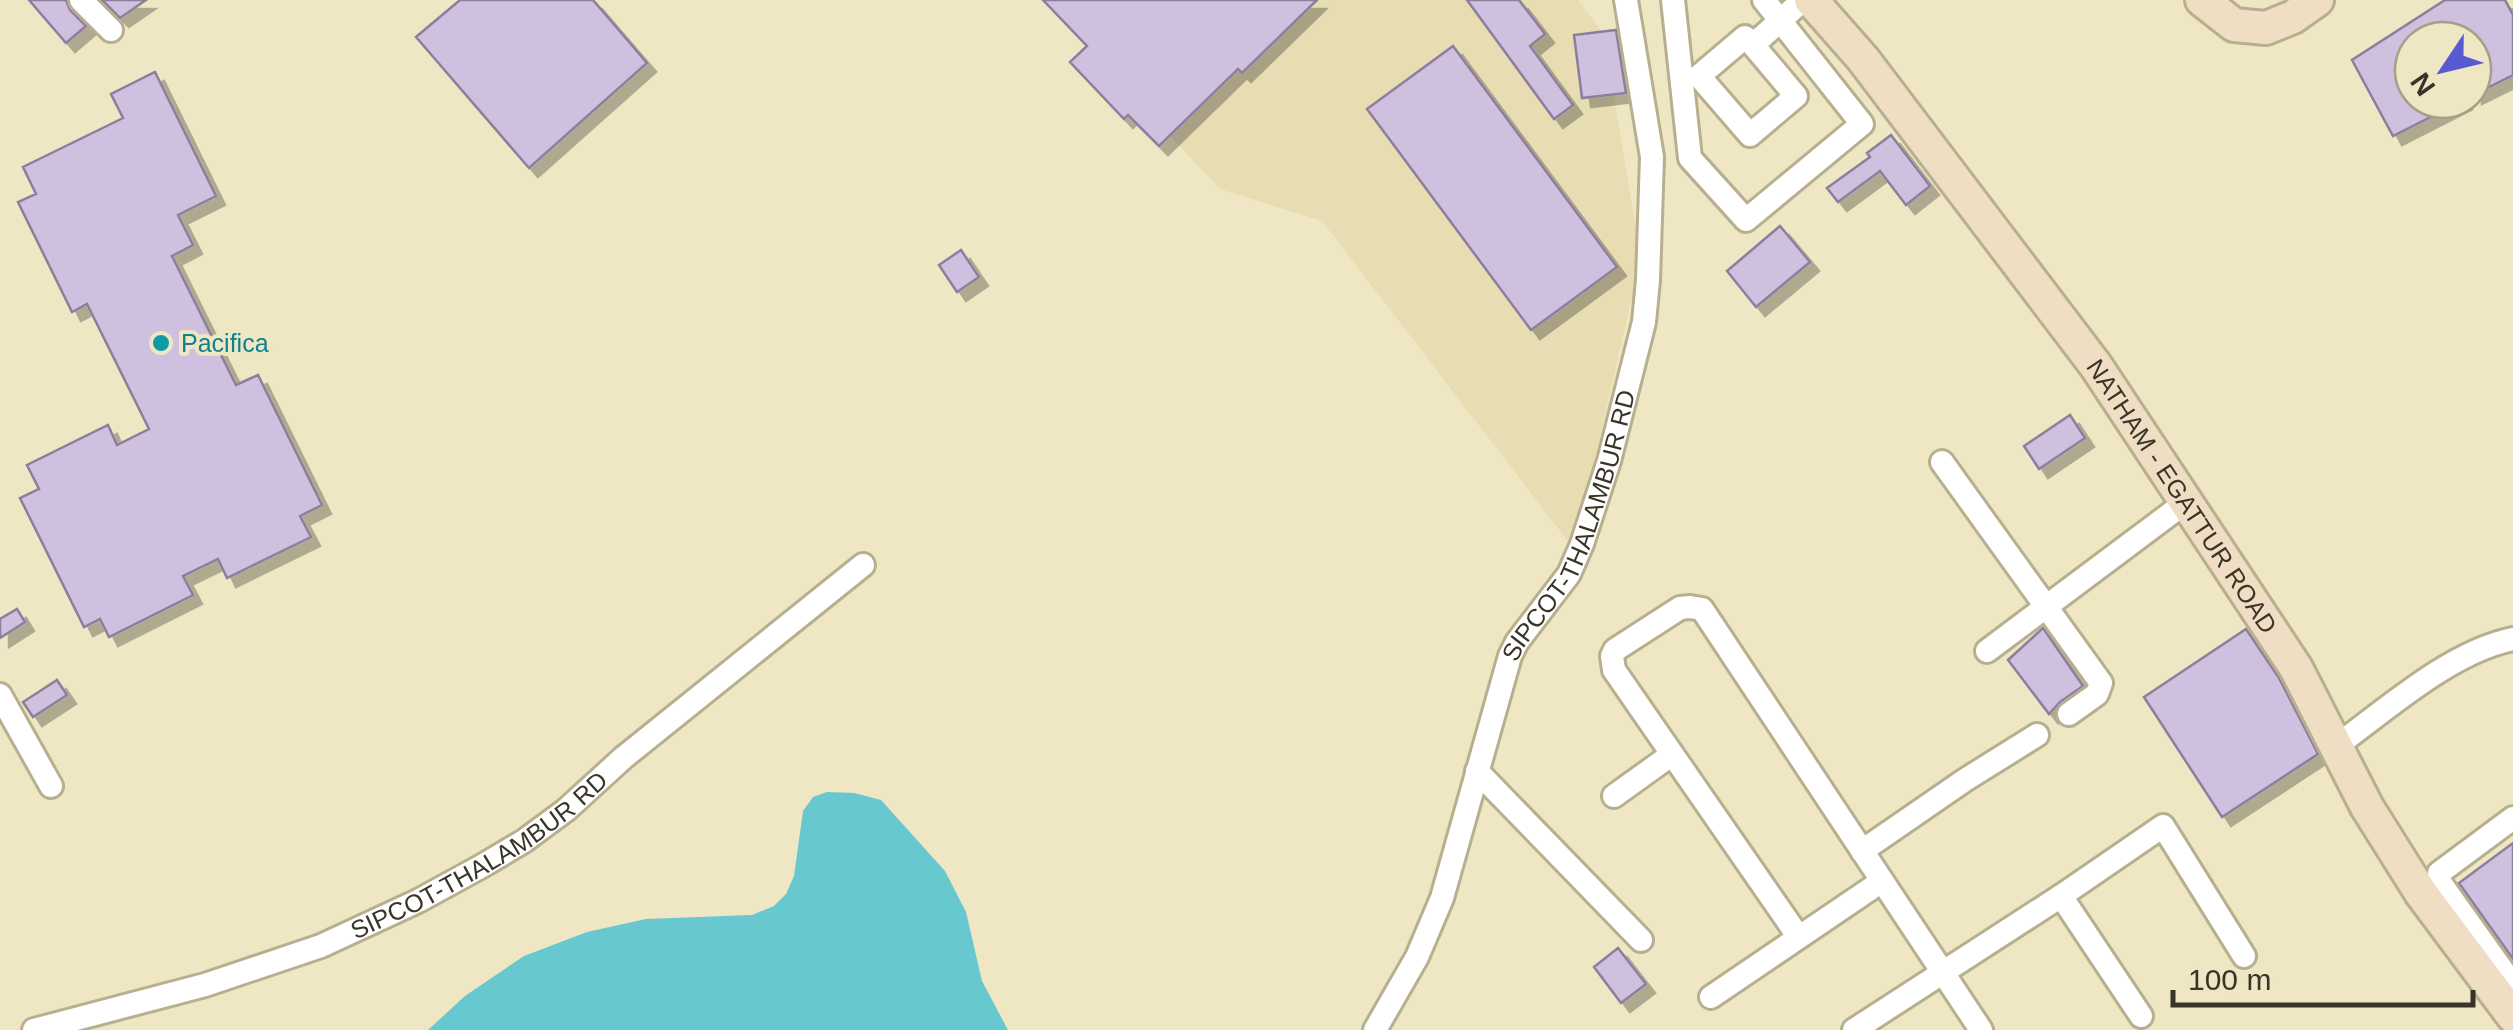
<svg xmlns="http://www.w3.org/2000/svg" width="2513" height="1030" font-family="Arial,sans-serif">
<defs>
<filter id="shadow"><feDropShadow dx="9" dy="9" stdDeviation="0" flood-color="#0004"/></filter>
</defs>
<rect width="100%" height="100%" fill="#efe6c4"/>
<path fill="#e7dcb2" d="M1042 0H1578L1603 33 1641 258 1574 549 1322 221 1220 189Z"/>
<path fill="#67c8cf" d="M827 792 854 793 881 800 945 871 966 912 982 981 1008 1030H428L465 996 524 956 587 932 646 919 752 915 774 906 786 894 794 876 803 811 813 797Z"/>
<path fill="#cfc0df" stroke="#8d7f9c" stroke-width="2.5" filter="url(#shadow)" d="M29 0H66L70 10 86 26 66 43Z
M102 0H146L120 18Z
M460 0H593L647 63 529 168 416 37Z
M1043 0H1317L1242 73 1238 69 1159 146 1128 115 1124 119 1070 62 1087 46Z
M1467 0H1519L1545 34 1530 46 1573 105 1554 119Z
M2445 0H2505L2513 15V75L2473 95V40H2413V100H2464L2393 136 2352 60Z
M1616 30 1626 93 1582 98 1574 35Z
M1453 46 1617 267 1531 330 1367 109Z
M155 72 216 196 178 215 193 245 172 256 236 385 258 375 322 505 300 516 311 537 227 578 218 559 183 576 193 595 109 637 100 619 84 627 20 498 39 489 27 465 108 425 117 445 149 429 87 304 72 312 18 202 36 194 23 167 123 118 111 94Z
M1891 135 1930 186 1906 205 1880 171 1838 202 1827 188 1870 157 1867 153Z
M1780 226 1810 262 1756 307 1727 271Z
M961 250 979 277 957 292 939 265Z
M2070 415 2085 438 2039 469 2024 446Z
M17 609 25 622 0 638V619Z
M2043 628 2083 686 2060 702 2049 714 2008 660Z
M2246 629 2279 678 2318 754 2222 817 2144 697Z
M57 680 67 695 33 717 23 702Z
M2513 843V959L2459 883Z
M1618 948 1646 984 1621 1003 1594 967Z"/>
<g fill="none" stroke-linecap="round" stroke-linejoin="round">
<defs>
<g id="street">
<path d="M81 0 111 30"/>
<path d="M1673 0 1690 158 1746 220 1862 124 1764 0"/>
<path d="M1753 45 1745 37 1699 76 1750 135 1796 96 1753 45 1803 0"/>
<path d="M1942 462 2101 683 2097 694 2069 714"/>
<path d="M1987 651 2186 502"/>
<path d="M0 695 51 786"/>
<path d="M2335 747C2387 709 2450 652 2513 639"/>
<path d="M1477 771 1641 940"/>
<path d="M1614 796 1671 755"/>
<path d="M2513 818 2439 873V881L2513 985"/>
<path d="M1862 851 1965 780 2037 735"/>
<path d="M2061 896 2141 1016"/>
<path d="M1798 936 1614 670 1612 656 1615 650 1680 608 1690 607 1702 609 1981 1030"/>
<path d="M1711 997 1882 881"/>
<path id="s1" d="M34 1030 205 985 321 946 418 901 482 866 524 841 566 810 623 758 863 565"/>
<path id="s2" d="M1375 1030 1417 957 1442 898 1510 656 1517 642 1569 574 1582 544 1609 461 1644 322 1648 280 1652 157 1626 0"/>
<path d="M1854 1030 2061 896 2163 826 2244 956"/>
</g>
<g id="secondary">
<path id="s3" d="M1811 0 1863 59 2096 366 2296 668 2367 807 2421 893 2513 1016"/>
<path d="M2202 0 2234 25 2266 28 2293 17 2317 0"/>
</g>
</defs>
<use href="#street" stroke="#b8af8e" stroke-width="28"/>
<use href="#secondary" stroke="#b8af8e" stroke-width="38"/>
<use href="#street" stroke="#fff" stroke-width="22"/>
<use href="#secondary" stroke="#efddc4" stroke-width="32"/>
</g>
<circle fill="#0f9aa8" stroke="#efe6c4" stroke-width="4" cx="161" cy="343" r="10"/>
<g text-anchor="middle" stroke-width="8" stroke-linejoin="round" paint-order="stroke">
<g font-size="25" fill="#0d838f" stroke="#efe6c4" text-anchor="start">
<text x="181" y="352">Pacifica</text>
</g>
<g font-size="25" fill="#383427" stroke="#efe6c4">
<text dy="9" stroke="none"><textPath href="#s3" startOffset="620">NATHAM - EGATTUR ROAD</textPath></text>
<text dy="9" stroke="none"><textPath href="#s2" startOffset="545">SIPCOT-THALAMBUR RD</textPath></text>
<text dy="9" stroke="none"><textPath href="#s1" startOffset="482">SIPCOT-THALAMBUR RD</textPath></text>
</g>
</g>
<g transform="translate(2443 70) rotate(235)"><circle r="48" fill="#efe6c4" stroke="#a69f85" stroke-width="2.5"/>
<path d="M0-8L18 38L0 25L-18 38Z" fill="#595ad2"/>
<text y="-15" font-size="28" font-weight="bold" text-anchor="middle" fill="#383427">N</text>
</g>
<path d="M2173 990v15h300v-15" fill="none" stroke="#383427" stroke-width="5"/>
<text x="2188" y="990" font-size="30" fill="#383427" stroke="#efe6c4" stroke-width="8" paint-order="stroke">100 m</text>
</svg>
